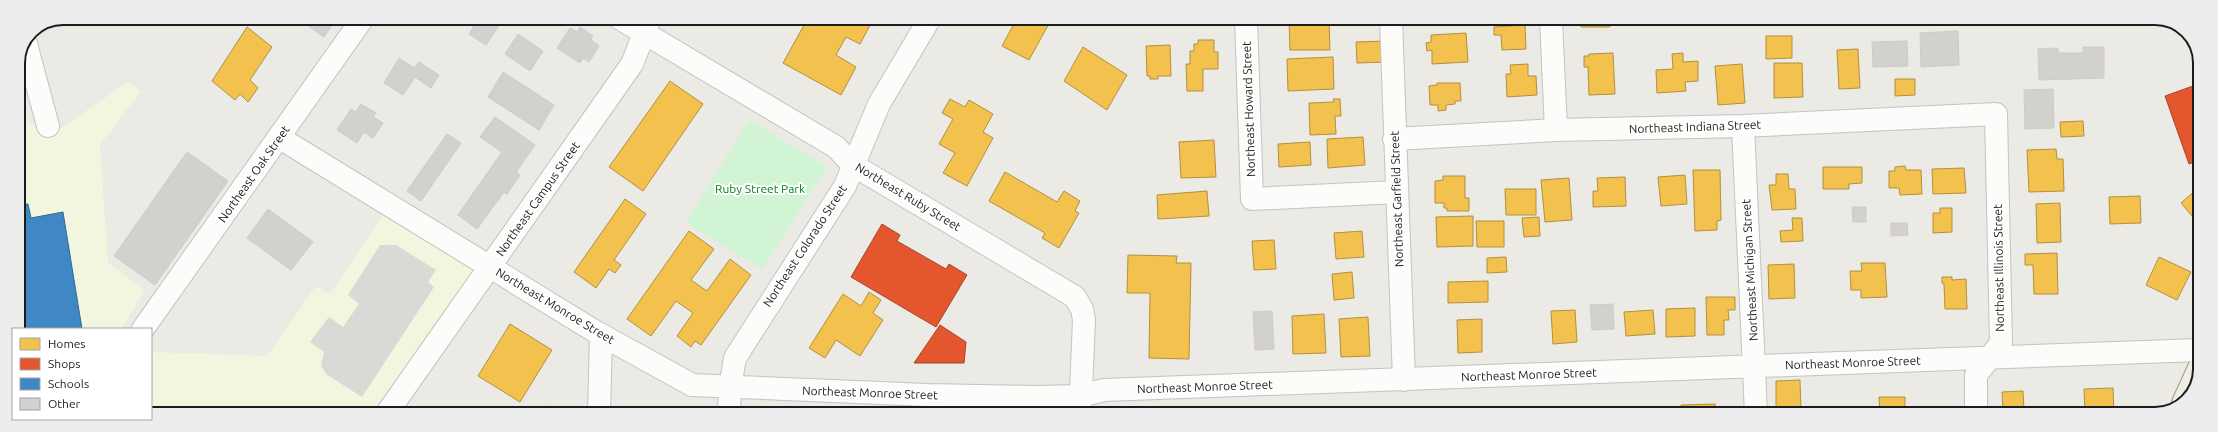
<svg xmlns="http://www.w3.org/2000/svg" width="2218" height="432" font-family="Ubuntu,sans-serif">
<rect width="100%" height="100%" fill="#ebeae4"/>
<path fill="#f3f6de" d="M128 82 141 91 100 145 108 263 145 290 121 329H18V143L24 141 18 118V91L27 123 58 130Z
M384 213 474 269 373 413H151V352L267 356 316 286 330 294Z"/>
<path fill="#d0f4d4" d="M749 120 827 167 762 269 686 223Z"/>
<path fill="#d9d9d6" d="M380 245H396L436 270 428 282 434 287 362 397 326 374 321 366 324 352 310 342 329 317 343 327 359 304 348 295Z"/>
<path fill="#f2c14e" stroke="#b2903f" d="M808 18H874L860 44 846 37 836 55 856 67 841 95 783 63Z
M1017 18H1052L1029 60 1002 46Z
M1581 19H1609L1610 27H1581Z
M1289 20H1329L1330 50H1290Z
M1525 25 1526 49 1502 50 1501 35H1494V27Z
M247 27 272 47 250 80 258 88 248 102 240 94 235 100 212 81Z
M1466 33 1468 62 1432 64V50L1427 51 1426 43 1431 42V35Z
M1766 36H1792V58L1766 59Z
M1198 40H1214V52H1218V69H1203V91H1187L1186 64H1190V51H1194V44H1198Z
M1386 41V62L1357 63 1356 42Z
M1170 45 1171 76H1158V79H1150V76H1147L1146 46Z
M1083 47 1127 75 1107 110 1064 81Z
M1858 49 1860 88 1839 89 1837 50Z
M1613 53 1615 94 1589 95 1588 67H1584V56H1589V54Z
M1683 53V62L1698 61V81L1685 82 1686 91 1657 93 1656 70 1673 69 1672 54Z
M1333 57 1334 89 1288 91 1287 59Z
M1774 63H1802L1803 97 1774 98Z
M1528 64V76H1536L1537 95 1507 97 1506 74H1511L1510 65Z
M1742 64 1745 103 1718 105 1715 66Z
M1895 79H1915V95L1895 96Z
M670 81 703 104 643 191 609 167Z
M1437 83H1460L1461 101H1455V104L1446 105V110L1438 111V105H1430L1429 86 1437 85Z
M950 99 965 107 969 100 993 114 983 132 993 138 967 186 943 173 955 153 939 144 953 119 942 113Z
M1333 99H1340L1341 116H1335L1336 134 1310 135 1309 103 1334 102Z
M2083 121 2084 136 2061 137 2060 122Z
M1363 137 1365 165 1328 168 1327 139Z
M1214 140 1216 177 1181 178 1179 142Z
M1310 142 1311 165 1279 167 1278 144Z
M2056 149 2057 159H2063L2064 191 2029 192 2027 150Z
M1905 166 1906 170H1921L1922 194 1900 195 1899 188H1889V171H1895V167Z
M1823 167H1862V183L1849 184V189H1823Z
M1964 168 1966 193 1933 194 1932 169Z
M1693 170H1720L1721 220 1717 221V230L1695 231Z
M1005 172 1057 202 1064 191 1080 201 1075 211 1079 213 1059 248 1042 238 1045 233 989 201Z
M1776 174H1788L1789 189H1795L1796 209 1772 210 1769 185H1776Z
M1685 175 1687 204 1661 206 1658 177Z
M1443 176H1465V198H1469V211H1447V208H1444V203H1435V181L1443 180Z
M1625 177 1626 206 1593 207V191H1598L1597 178Z
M1569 178 1572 220 1545 222 1541 180Z
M2198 188 2199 221 2198 223 2181 203Z
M1505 189H1536V215H1506Z
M1207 191 1209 216 1158 219 1157 195Z
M2140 196 2141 223 2110 224 2109 197Z
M625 199 646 214 614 260 621 265 615 273 609 269 596 288 574 272Z
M2060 203 2061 242 2037 243 2036 204Z
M1940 208H1952V232L1933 233V213H1940Z
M1473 216V246L1437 247 1436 217Z
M1539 217 1540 236 1524 237 1522 218Z
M1792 218H1802L1803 241 1781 242 1780 231 1793 230Z
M1476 221H1504V247H1477Z
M689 231 714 249 691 280 707 291 730 259 751 275 701 345 695 341 691 347 677 336 693 313 676 301 651 336 627 319Z
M1362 231 1364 257 1336 259 1334 233Z
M1274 240 1276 269 1254 270 1252 241Z
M2057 253 2058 294H2034L2033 265H2025V254Z
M1128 255 1177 256 1176 263H1191L1189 359 1149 358 1150 293H1127Z
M1506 257 1507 272 1487 273V258Z
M2159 257 2191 272 2177 300 2146 285Z
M1861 263H1885L1887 297 1861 298V290H1851L1850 271H1862Z
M1794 264 1795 298 1769 299 1768 265Z
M1352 272 1354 298 1334 300 1332 274Z
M1942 277H1952V280L1966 279 1967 309H1945L1944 284 1942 283Z
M1488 281V302L1448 303V282Z
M869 292 881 300 873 313 883 320 860 356 836 340 825 358 809 348 843 294 861 306Z
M1706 297H1735V310H1728L1729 320H1724V335H1707Z
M1695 308V336L1666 337V309Z
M1575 310 1577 342 1553 344 1551 311Z
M1653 310 1655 334 1626 336 1624 312Z
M1324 314 1326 353 1293 354 1292 316Z
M1368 317 1370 356 1341 357 1339 319Z
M1482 319V352L1458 353 1457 320Z
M510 324 552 350 520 402 478 376Z
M1800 380 1801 410 1776 411V381Z
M2113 388 2114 414H2085L2084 389Z
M2023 391 2024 411 2003 412 2002 392Z
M1879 397H1905V414H1880Z
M1715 404 1716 414H1681V405Z
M551 406 572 413H549Z
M1948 410V414H1916V411Z
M1631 411H1658V414H1631Z"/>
<path fill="#e4572e" stroke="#a84529" d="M2193 86 2200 106 2199 160 2189 164 2165 96Z
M882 224 900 235 897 241 946 269 949 264 967 275 936 327 851 277Z
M940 325 966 342 964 363H914Z"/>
<path fill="#3f88c5" stroke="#346892" d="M28 204 31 218 63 212 82 329H18V205Z"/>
<path fill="#d3d1cd" stroke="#cecbc5" d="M297 18H337L324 37Z
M412 18H429L424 26Z
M479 18H504L486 45 469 34Z
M580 27 593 36 591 40 599 46 589 62 583 58 580 63 557 48 570 28 577 32Z
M1958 31 1959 65 1921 67 1920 33Z
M518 34 543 51 530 71 505 54Z
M1907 41 1908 66 1873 67 1872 42Z
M2083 47H2104V78L2039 80 2038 49 2058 48V53H2083Z
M399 58 414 68 419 62 439 75 431 88 415 77 403 95 384 83Z
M503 72 554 105 539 130 488 97Z
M2053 89 2054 128 2025 129 2024 90Z
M361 104 376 113 373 117 383 123 373 138 364 132 357 143 337 130 351 109 356 112Z
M495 117 535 145 516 172 520 175 507 194 504 192 477 229 458 215 502 152 480 137Z
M447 134 461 143 421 201 407 191Z
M187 152 228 181 155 285 114 256Z
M1852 207H1866V222H1853Z
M268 209 313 242 291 270 247 238Z
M1891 223H1907L1908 235 1891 236Z
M1613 304 1614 329 1592 330 1590 305Z
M1272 311 1274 349 1255 350 1253 312Z"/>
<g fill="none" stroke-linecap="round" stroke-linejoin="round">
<defs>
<path id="minor" d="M619 18 836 147 853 165 1075 297 1082 309 1084 320 1080 414
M1246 18 1252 199 1397 192
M1391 19 1404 380
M1551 19 1556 130
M26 44 48 126
M1743 126 1756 414
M280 138 596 332 692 385 927 395 1038 397 1080 396 1104 390 2199 350
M1394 139 1556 130 1743 126 1996 114 2001 343 1976 375V414
M143 329 363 18
M387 413 632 64 650 18
M599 413 601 335
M729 413 730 387 735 358 845 186 879 104 930 18"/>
<path id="major" d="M2183 403 2199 368"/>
</defs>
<use href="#minor" stroke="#c3c3c0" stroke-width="24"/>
<use href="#major" stroke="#a19a81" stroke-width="24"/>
<use href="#minor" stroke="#fcfcfb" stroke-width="22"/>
<use href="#major" stroke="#f0ede3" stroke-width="22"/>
</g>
<g text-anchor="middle" stroke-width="4" stroke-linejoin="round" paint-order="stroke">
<g font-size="12" fill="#1c1c1c" stroke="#fff">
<text transform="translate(1249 109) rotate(-92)" y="4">Northeast Howard Street</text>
<text transform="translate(1695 127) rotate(-2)" y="4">Northeast Indiana Street</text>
<text transform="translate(254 174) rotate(-55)" y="4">Northeast Oak Street</text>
<text transform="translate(908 197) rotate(31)" y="4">Northeast Ruby Street</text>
<text transform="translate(538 199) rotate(-55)" y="4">Northeast Campus Street</text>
<text transform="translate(1397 199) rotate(-92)" y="4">Northeast Garfield Street</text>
<text transform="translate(805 246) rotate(-57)" y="4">Northeast Colorado Street</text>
<text transform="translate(1999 268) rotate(-91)" y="4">Northeast Illinois Street</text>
<text transform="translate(1750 270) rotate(-93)" y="4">Northeast Michigan Street</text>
<text transform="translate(555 306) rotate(31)" y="4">Northeast Monroe Street</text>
<text transform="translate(1853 363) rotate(-2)" y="4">Northeast Monroe Street</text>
<text transform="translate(1529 375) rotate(-2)" y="4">Northeast Monroe Street</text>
<text transform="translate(1205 387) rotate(-2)" y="4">Northeast Monroe Street</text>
<text transform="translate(870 393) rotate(2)" y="4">Northeast Monroe Street</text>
</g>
<g font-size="12" fill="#04811d" stroke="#fff">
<text x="760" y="193">Ruby Street Park</text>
</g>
</g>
<path d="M0 0H2218V432H0ZM63 25H2155A38 38 0 0 1 2193 63V369A38 38 0 0 1 2155 407H63A38 38 0 0 1 25 369V63A38 38 0 0 1 63 25Z" fill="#ededed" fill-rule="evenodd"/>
<path fill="none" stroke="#1c1c1c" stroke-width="2" d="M63 25H2155A38 38 0 0 1 2193 63V369A38 38 0 0 1 2155 407H63A38 38 0 0 1 25 369V63A38 38 0 0 1 63 25Z"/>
<rect x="12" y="328" width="140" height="92" fill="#ffffff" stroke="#a4a4a4"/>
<rect x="20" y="338" width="20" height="12" fill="#f2c14e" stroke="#a4a4a4"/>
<text x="48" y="348" font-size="12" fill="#1c1c1c">Homes</text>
<rect x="20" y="358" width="20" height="12" fill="#e4572e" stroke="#a4a4a4"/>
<text x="48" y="368" font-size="12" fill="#1c1c1c">Shops</text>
<rect x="20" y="378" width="20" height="12" fill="#3f88c5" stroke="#a4a4a4"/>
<text x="48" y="388" font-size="12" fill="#1c1c1c">Schools</text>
<rect x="20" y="398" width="20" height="12" fill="#d3d1cd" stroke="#a4a4a4"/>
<text x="48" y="408" font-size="12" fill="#1c1c1c">Other</text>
</svg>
